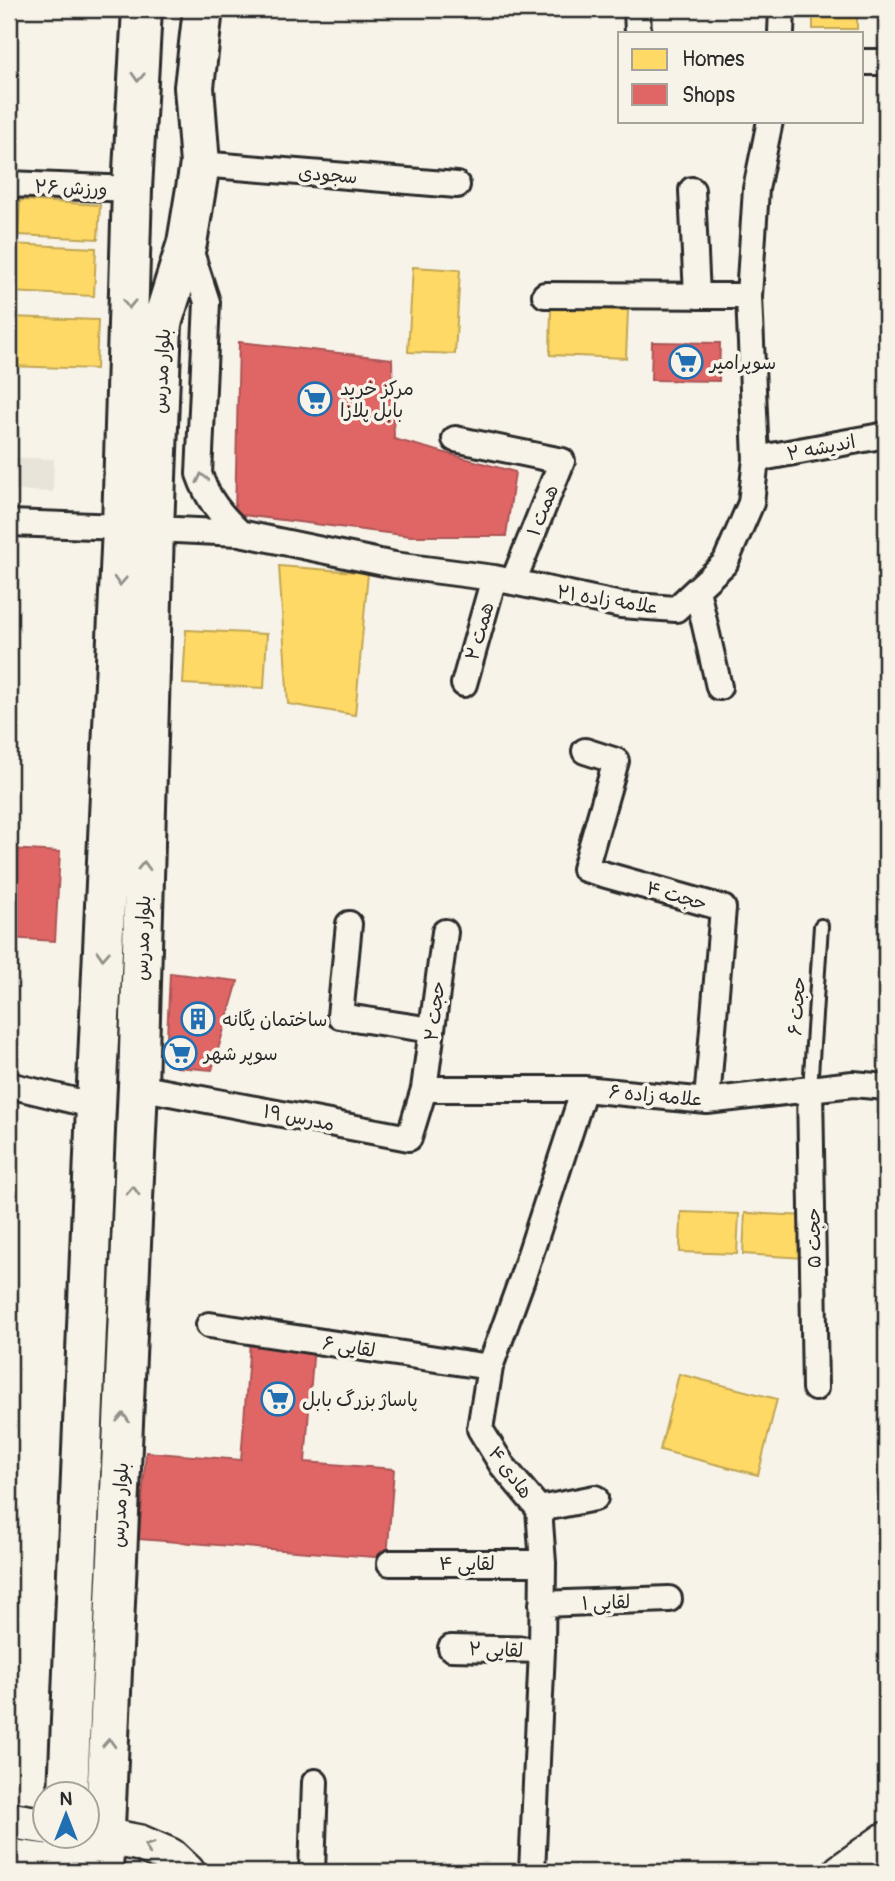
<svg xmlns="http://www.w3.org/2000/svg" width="895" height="1881" font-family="Pangolin,'Playpen Sans Arabic',sans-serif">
<rect width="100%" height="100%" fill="#f7f3e8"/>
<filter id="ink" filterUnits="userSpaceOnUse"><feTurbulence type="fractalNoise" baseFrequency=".0143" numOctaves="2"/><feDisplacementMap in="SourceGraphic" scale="14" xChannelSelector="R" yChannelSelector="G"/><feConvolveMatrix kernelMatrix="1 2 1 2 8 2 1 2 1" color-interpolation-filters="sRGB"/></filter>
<g filter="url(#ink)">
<path fill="#e8e4da" d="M9 457 54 459 53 492 9 490Z"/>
<path fill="#ffd966" stroke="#bfa554" stroke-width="2" d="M813 9H857V29H813Z
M20 200 100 205 98 239 18 235Z
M9 244 96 248 94 296 9 292Z
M413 267 460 270 455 354 408 352Z
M551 307 628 310 626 358 550 355Z
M9 317 98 320 96 369 9 366Z
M279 566 368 573 355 715 288 704Z
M186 630 267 634 264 688 183 684Z
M681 1212 739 1214 737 1254 680 1252Z
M745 1213 807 1216 804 1258 743 1254Z
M679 1374 777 1399 758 1475 660 1450Z"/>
<path fill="#e06666" stroke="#aa5454" stroke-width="2" d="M239 342 392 359 394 439 515 472 506 536H411L235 514Z
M652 342 720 343 719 381 651 380Z
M9 849 60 852 55 941 9 938Z
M170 973 238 981 212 1070 177 1067 166 1058Z
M250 1341 314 1345 305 1462 394 1469 387 1558 139 1539 146 1452 241 1460Z"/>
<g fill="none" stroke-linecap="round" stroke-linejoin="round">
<defs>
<path id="lane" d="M810 1089 821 926"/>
<path id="street" d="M637 9 638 33
M781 33 782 9
M862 62H886
M200 164 457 185
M9 184 132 189
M692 190 697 296
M188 243 207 302 199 474C208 500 220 514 240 533
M545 295 749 296
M455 439 562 461 513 582
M756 459 886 435
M9 523 122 527
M154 529 240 533 394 565 494 578 621 605 676 609 725 563 751 503 756 459 749 296 756 189 770 121
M697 590 719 687
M464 684 494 578
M585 751 616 761 585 869 723 908 707 1101
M349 924 340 1016 432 1030
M9 1085 96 1106
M138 1087 409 1138 424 1089 445 932
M424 1089H584L707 1101 853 1084 886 1087
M810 1089 815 1388
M209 1325 490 1367
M539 1509 595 1498
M390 1563H543
M542 1604 669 1599
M451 1648 542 1650
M312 1872 315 1782
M532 1872 542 1650 543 1563 539 1509 502 1465 480 1429 490 1367 522 1279 584 1089"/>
<path id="secondary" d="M9 1820 46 1826
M88 1833 140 1843 170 1856 187 1872
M9 1857 92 1868
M841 1872 886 1840"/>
<path id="primary" d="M68 1794 96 1106 122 527 132 189 142 9
M63 1872 66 1836
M103 1872 138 1087 154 529 162 323 187 243 200 164 194 87 203 9"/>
</defs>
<use href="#lane" stroke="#2b2b2b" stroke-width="18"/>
<use href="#street" stroke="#2b2b2b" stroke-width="30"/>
<use href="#secondary" stroke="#2b2b2b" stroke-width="40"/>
<use href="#primary" stroke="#2b2b2b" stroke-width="44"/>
<use href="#lane" stroke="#f7f3e8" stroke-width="12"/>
<use href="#street" stroke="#f7f3e8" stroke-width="24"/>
<use href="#secondary" stroke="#f7f3e8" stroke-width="35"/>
<use href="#primary" stroke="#f7f3e8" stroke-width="38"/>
</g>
<defs><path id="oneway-chevron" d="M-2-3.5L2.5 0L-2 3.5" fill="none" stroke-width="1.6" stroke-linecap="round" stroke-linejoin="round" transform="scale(1.75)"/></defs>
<g stroke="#918f8a">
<use href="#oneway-chevron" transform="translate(138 77) rotate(93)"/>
<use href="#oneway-chevron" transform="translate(129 304) rotate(92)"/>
<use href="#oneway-chevron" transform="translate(202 478) rotate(-103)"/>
<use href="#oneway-chevron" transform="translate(120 581) rotate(93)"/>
<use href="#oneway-chevron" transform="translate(144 866) rotate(-88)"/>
<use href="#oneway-chevron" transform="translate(103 955) rotate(93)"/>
<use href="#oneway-chevron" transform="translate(133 1191) rotate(-87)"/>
<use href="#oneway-chevron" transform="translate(123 1418) rotate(-87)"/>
<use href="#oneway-chevron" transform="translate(109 1743) rotate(-87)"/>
<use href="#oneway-chevron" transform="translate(149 1847) rotate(-157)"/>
</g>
</g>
<defs>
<symbol id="supermarket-ring" viewBox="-11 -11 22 22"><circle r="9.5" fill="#f7f3e8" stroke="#1f6fb2" stroke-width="1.5"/><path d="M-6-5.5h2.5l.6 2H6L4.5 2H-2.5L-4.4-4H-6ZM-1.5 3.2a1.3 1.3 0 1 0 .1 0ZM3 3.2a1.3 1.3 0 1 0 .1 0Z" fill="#1f6fb2"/></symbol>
<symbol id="building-ring" viewBox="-11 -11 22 22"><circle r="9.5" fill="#f7f3e8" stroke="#1f6fb2" stroke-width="1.5"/><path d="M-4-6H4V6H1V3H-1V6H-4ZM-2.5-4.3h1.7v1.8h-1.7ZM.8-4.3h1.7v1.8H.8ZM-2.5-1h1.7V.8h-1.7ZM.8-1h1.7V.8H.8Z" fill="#1f6fb2"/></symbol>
</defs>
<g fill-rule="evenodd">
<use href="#supermarket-ring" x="667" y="343" width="38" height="38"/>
<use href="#supermarket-ring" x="296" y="380" width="38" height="38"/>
<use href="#building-ring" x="179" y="1000" width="38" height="38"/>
<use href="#supermarket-ring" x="161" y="1034" width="38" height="38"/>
<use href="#supermarket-ring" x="259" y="1380" width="38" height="38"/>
</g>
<g text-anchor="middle" stroke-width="7" stroke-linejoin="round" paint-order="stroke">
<g font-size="19" fill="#2b2b2b" stroke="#f7f3e8">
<text transform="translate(328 174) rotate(5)" y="7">سجودی</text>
<text transform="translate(71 187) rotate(2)" y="7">ورزش ۲۶</text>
<text transform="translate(161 371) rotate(-87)" y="7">بلوار مدرس</text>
<text transform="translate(821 447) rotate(-11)" y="7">اندیشه ۲</text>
<text transform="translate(542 510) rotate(-68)" y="7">همت ۱</text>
<text transform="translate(608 599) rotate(9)" y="7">علامه زاده ۲۱</text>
<text transform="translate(479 631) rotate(-74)" y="7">همت ۲</text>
<text transform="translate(677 895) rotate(16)" y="7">حجت ۴</text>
<text transform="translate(142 938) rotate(-88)" y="7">بلوار مدرس</text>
<text transform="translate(796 1006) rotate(-86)" y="7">حجت ۶</text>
<text transform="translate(434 1011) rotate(-83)" y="7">حجت ۲</text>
<text transform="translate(656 1095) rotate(5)" y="7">علامه زاده ۶</text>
<text transform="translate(299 1117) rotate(11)" y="7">مدرس ۱۹</text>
<text transform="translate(813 1238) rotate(-91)" y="7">حجت ۵</text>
<text transform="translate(349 1346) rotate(9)" y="7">لقایی ۶</text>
<text transform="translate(511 1472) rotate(53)" y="7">هادی ۴</text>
<text transform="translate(119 1505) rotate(-87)" y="7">بلوار مدرس</text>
<text x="467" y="1570">لقایی ۴</text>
<text transform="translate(606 1602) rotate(-2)" y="7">لقایی ۱</text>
<text transform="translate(496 1649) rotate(2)" y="7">لقایی ۲</text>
</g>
<g font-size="19" fill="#2b2b2b" stroke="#f7f3e8" text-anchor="start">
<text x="710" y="369">سوپرامیر</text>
<text x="340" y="395">مرکز خرید<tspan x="340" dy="22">بابل پلازا</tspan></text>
<text x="222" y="1026">ساختمان یگانه</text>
<text x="204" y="1060">سوپر شهر</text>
<text x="302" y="1406">پاساژ بزرگ بابل</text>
</g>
</g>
<rect width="895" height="1881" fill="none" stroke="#f7f3e8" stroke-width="35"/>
<rect x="18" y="18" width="860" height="1846" fill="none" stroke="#2b2b2b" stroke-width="2.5" filter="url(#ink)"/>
<rect x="618" y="32" width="245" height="91" fill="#f7f3e8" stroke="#a5a39c" stroke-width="2"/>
<rect x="632" y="49" width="35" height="21" fill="#ffd966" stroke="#a5a39c" stroke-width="2"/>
<text x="682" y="66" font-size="21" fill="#2b2b2b">Homes</text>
<rect x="632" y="84" width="35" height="21" fill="#e06666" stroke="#a5a39c" stroke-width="2"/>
<text x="682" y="102" font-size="21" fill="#2b2b2b">Shops</text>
<g transform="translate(66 1815)"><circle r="33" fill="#f7f3e8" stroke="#a5a39c" stroke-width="2"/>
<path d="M0-5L12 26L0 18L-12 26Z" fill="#1f6fb2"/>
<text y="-10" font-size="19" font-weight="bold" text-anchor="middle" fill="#2b2b2b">N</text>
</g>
</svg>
